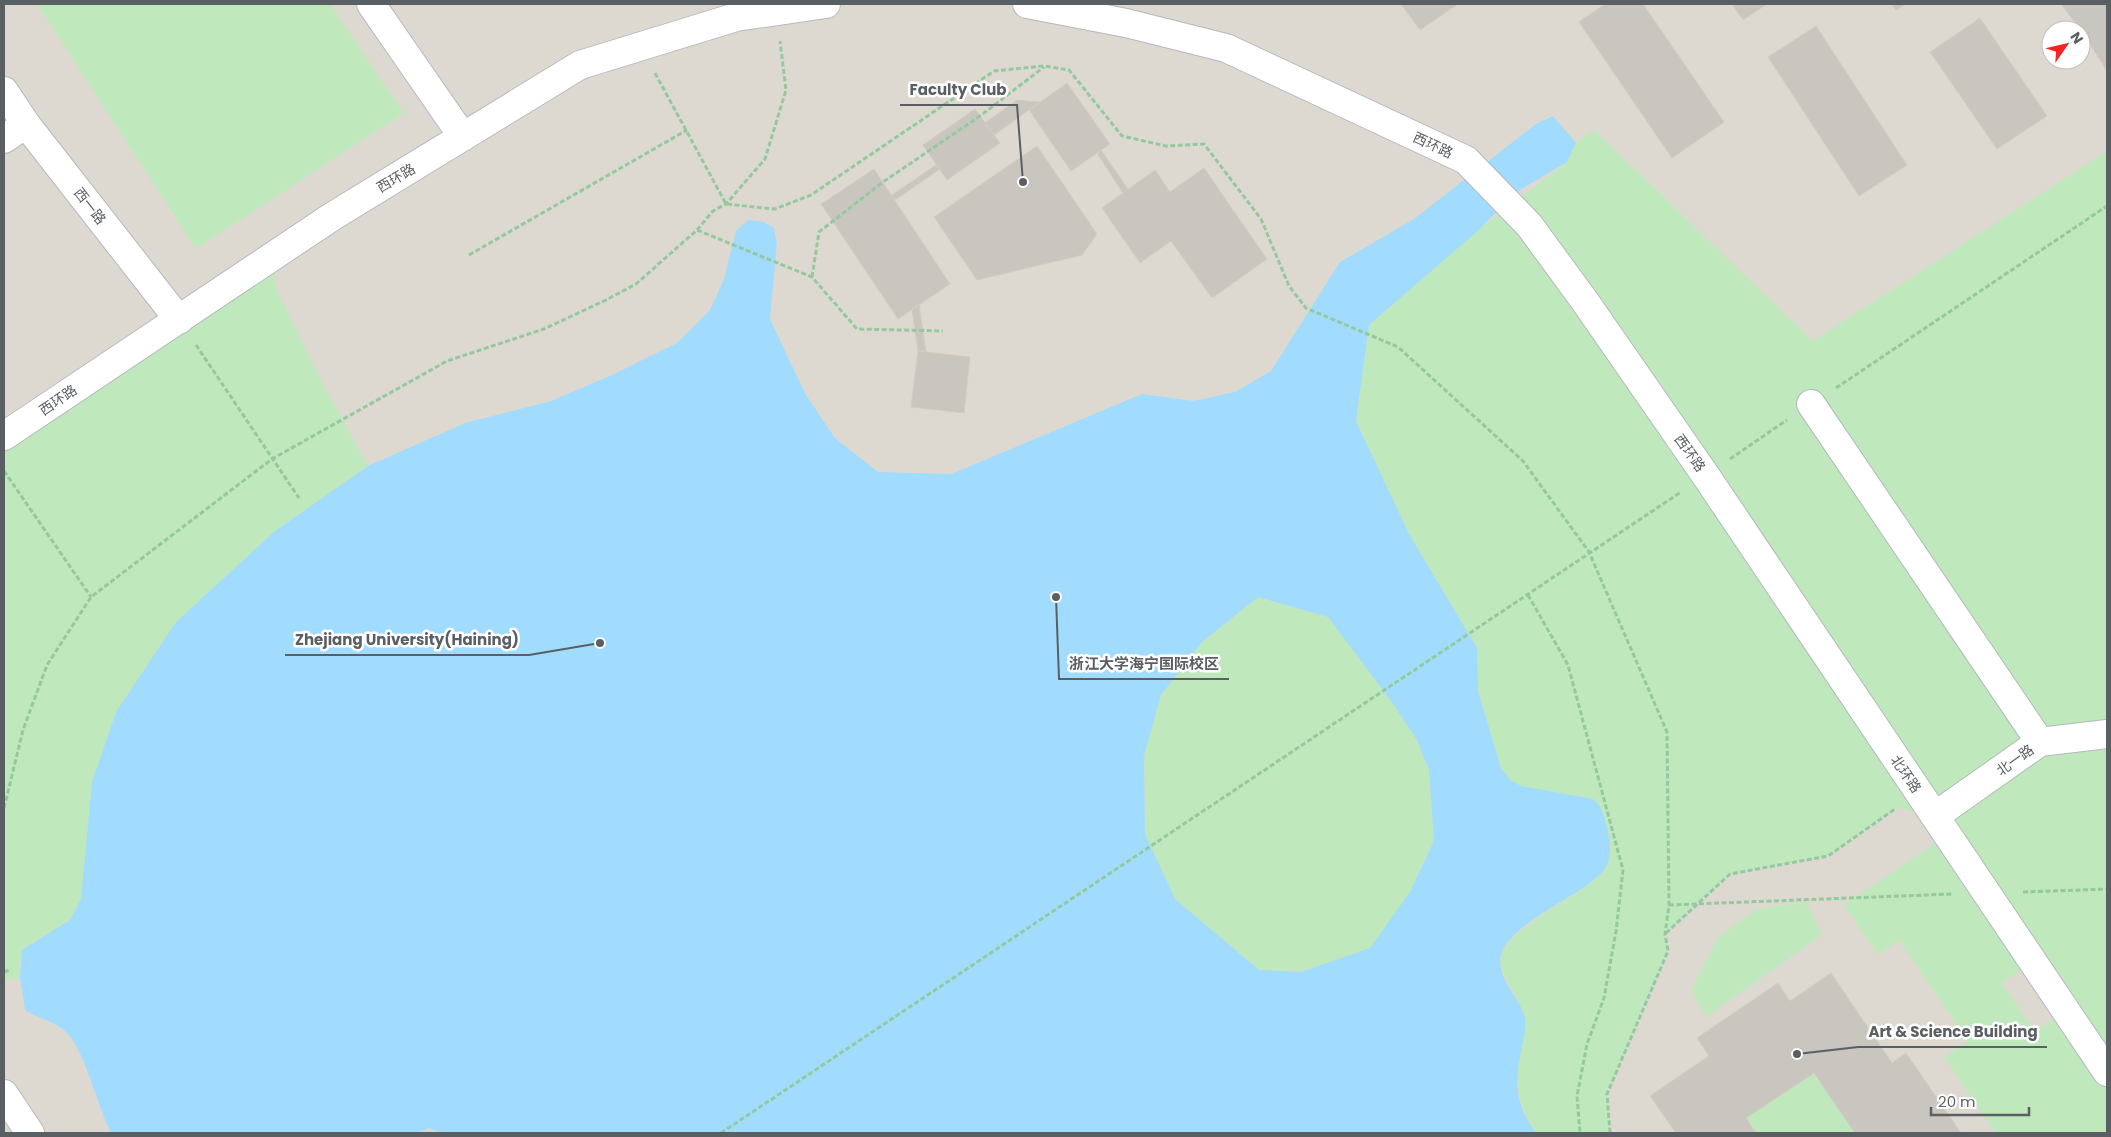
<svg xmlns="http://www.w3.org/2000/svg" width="2111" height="1137" font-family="Poppins,'Noto Sans SC',sans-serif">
<rect width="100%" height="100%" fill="#eeeae1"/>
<path fill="#ded9d0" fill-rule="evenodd" d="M4 4H2107V1133H4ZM2051 30H2081V60H2051Z"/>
<path fill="#bfe8bc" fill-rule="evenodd" d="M37 4H330L404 113 196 249Z
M1594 130 1813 341 2107 151V1133H1996L1944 1057 1968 1041 1899 940 1878 955 1844 905 1947 835 1935 816 1896 808 1828 856 1730 874 1665 934 1668 951 1607 1094 1610 1133H1536C1504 1087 1524 1056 1518 1005 1516 987 1491 970 1504 949 1524 916 1598 890 1608 863 1616 842 1603 817 1593 799L1521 786 1510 780 1501 768 1478 691 1477 648 1409 534 1356 421 1369 325 1480 229 1567 162 1576 143ZM2033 962 2067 1010 2035 1031 2002 983Z
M272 258 276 288 325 388 368 466 275 531 176 622 116 712 92 782 81 899 70 920 51 933 32 942 20 960V978L4 981V436Z
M1258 597 1328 617 1389 698 1417 740 1429 770 1434 841 1406 901 1370 948 1301 972 1259 970 1175 899 1145 834 1144 756 1161 695 1202 642Z
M1806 902 1822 935 1706 1017 1691 990 1718 937 1757 909Z
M1814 1073 1855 1133H1756L1746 1118Z"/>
<path fill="#a1dcff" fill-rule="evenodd" d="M1553 116 1576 143 1567 162 1513 194 1480 229 1369 325 1356 421 1409 534 1477 648 1478 691 1501 768 1510 780 1521 786 1593 799C1603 807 1605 820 1608 832 1610 841 1611 853 1608 862 1599 891 1516 916 1502 952 1493 976 1520 996 1525 1018 1527 1029 1523 1040 1521 1051 1514 1085 1516 1105 1536 1133H440L429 1128 417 1133H111C98 1108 85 1052 68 1034 55 1020 39 1020 25 1010L20 978 22 950 70 920 81 899 92 782 116 712 176 622 275 531 368 466 465 423 551 401 614 374 677 343 710 310 724 279 736 231 748 220 764 222 774 228 777 244 770 319 806 395 835 438 878 472 951 474 1142 394 1194 401 1235 392 1271 371 1340 262 1414 219 1536 124ZM1258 597 1328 617 1389 698 1417 740 1429 770 1434 841 1410 892 1370 948 1301 972 1259 970 1175 899 1145 834 1144 756 1161 695 1202 642Z"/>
<path fill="#c9c5bf" stroke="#d3ccbf" d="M1401 4H1458L1420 30Z
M1605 4H1643L1724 122 1672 158 1579 22Z
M1732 4H1767L1743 20Z
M1892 4H1906L1896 10Z
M2061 4H2107V71L2081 30Z
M1980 18 2047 116 1997 149 1930 52Z
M1816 26 1907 165 1859 196 1768 57Z
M1067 83 1110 144 1071 171 1029 110Z
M1017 100 1040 102 994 135 985 123Z
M975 109 1000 143 947 180 923 145Z
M1037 146 1097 234 1082 255 977 280 934 217Z
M1101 150 1128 189 1123 193 1097 153Z
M936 165 940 169 895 200 892 195Z
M1204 168 1267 259 1212 298 1171 241 1140 263 1102 208 1155 170 1170 192Z
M874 169 950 284 898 319 821 204Z
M919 304 926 352 918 351 912 309Z
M918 351 970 357 964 413 911 407Z
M1831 973 1892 1063 1906 1053 1961 1133H1855L1814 1073 1746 1118 1756 1133H1676L1650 1096 1709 1056 1697 1038 1778 983 1790 1001Z"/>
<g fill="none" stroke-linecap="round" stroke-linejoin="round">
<defs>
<path id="minor" d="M371 4 463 137
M1027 4 1126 23 1226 48 1466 160 1529 225 1584 300 1706 476 2107 1072
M4 91 26 124 179 320
M4 139 26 124
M1811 404 2040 742
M4 436 333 216 580 65 736 17 826 4
M1935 816 2040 742 2107 734
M4 1094 30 1133"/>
</defs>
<use href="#minor" stroke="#b4b9bd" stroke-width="30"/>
<path stroke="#94c9a0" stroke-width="3" stroke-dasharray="5 2.5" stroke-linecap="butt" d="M655 73 726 204 775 209 811 195 994 71 1044 66 1069 70 1122 136 1166 146 1204 144 1261 219 1289 286 1306 308 1398 347 1523 461 1589 552 1667 732 1669 905 1665 934 1668 951 1607 1094 1610 1133
M697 230 713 211 726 204 765 159 786 90 780 41
M469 255 687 130
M812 277 819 232 883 182 980 116 1044 67
M196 345 299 498
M1836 388 2107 206
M1730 459 1787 420
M4 471 91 597
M1528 595 1568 665 1623 870 1616 931 1604 998 1587 1044 1577 1096 1580 1133
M4 808 23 730 47 665 91 597 272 459 447 361 544 329 606 300 636 284 697 230 812 277 857 329 943 331
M2023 892 2107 889
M1669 905 1952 894
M1666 933 1730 874 1828 856 1895 809
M4 972 11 969
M721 1133 1681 492"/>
<use href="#minor" stroke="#fff" stroke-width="28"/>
</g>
<g text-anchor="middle" stroke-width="5" stroke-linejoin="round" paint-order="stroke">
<g font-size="14" fill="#5a5f64" stroke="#fff">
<text transform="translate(1433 145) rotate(25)" y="5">西环路</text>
<text transform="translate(396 178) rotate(-31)" y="5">西环路</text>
<text transform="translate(90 206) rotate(52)" y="5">西一路</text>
<text transform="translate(58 400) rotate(-34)" y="5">西环路</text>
<text transform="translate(1690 453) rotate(55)" y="5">西环路</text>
<text transform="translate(2015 760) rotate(-35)" y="5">北一路</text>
<text transform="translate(1906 774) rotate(56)" y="5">北环路</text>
</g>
</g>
<path fill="none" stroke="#5a5f64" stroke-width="2" d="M1023 182L1017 105H900M600 643L529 655H285M1056 597L1059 679H1229M1797 1054L1858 1047H2047"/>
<g fill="#5a5f64" stroke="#fff" stroke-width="2">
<circle cx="1023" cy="182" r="5"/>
<circle cx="600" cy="643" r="5"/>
<circle cx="1056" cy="597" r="5"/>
<circle cx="1797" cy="1054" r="5"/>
</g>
<g font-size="15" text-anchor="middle" font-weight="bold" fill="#5a5f64" stroke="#fff" stroke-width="5" stroke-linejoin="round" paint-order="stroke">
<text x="958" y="95">Faculty Club</text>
<text x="407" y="645">Zhejiang University(Haining)</text>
<text x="1144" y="669">浙江大学海宁国际校区</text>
<text x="1953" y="1037">Art &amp; Science Building</text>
</g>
<rect width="2111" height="1137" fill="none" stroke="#5a5f64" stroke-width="10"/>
<g transform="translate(2066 45) rotate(56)"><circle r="24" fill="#ffffff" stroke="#bdbfc1"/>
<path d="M0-4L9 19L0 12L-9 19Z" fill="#f52321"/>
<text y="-8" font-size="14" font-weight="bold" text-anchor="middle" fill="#5a5f64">N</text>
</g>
<path d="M1931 1107v8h98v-8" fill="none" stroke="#5a5f64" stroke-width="2.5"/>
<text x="1938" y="1107" font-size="15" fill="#5a5f64" stroke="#ffffff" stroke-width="4" paint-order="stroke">20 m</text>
</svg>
